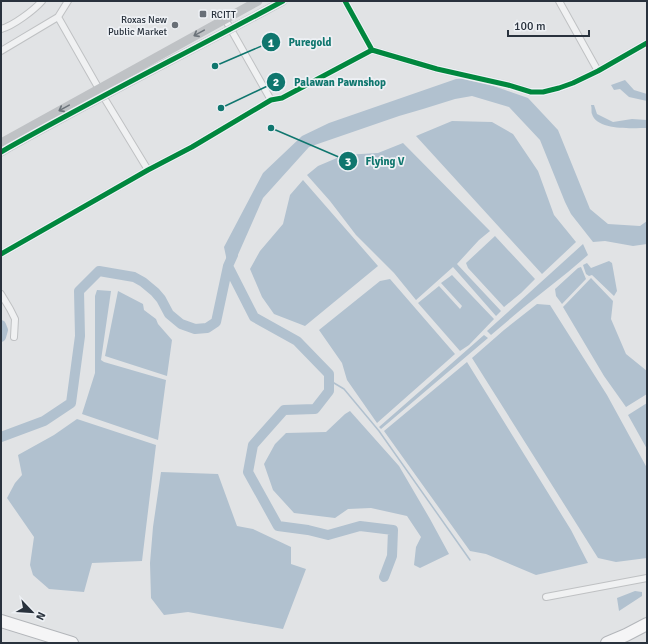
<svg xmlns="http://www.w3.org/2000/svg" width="648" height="644" font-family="Signika,sans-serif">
<rect width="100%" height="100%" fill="#e1e3e5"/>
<path fill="#b1c1cf" d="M471 78 528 98 558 130 590 209 608 224 640 226 647 221V244L633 246 605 241 593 242 571 214 565 202 540 140 509 107 472 96 455 99 423 109 399 116 309 147 263 198 237 257 228 266 224 247 263 173 302 136 329 123 456 79Z
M625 80 634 90 647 94V101L629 97 620 89 614 90 611 85Z
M591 105H594L597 114 613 122 632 119 647 120V128C633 128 597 131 592 114 591 112 592 108 591 105Z
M452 121 492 122 513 134 538 171 554 215 576 242 542 274 416 136Z
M403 143 490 231 479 240 457 264 501 311 496 316 453 267 416 300 394 273 356 235 330 201 307 175 318 166 344 155 378 153Z
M303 180 378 266 305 326 274 314 262 297 250 269 260 251 283 224 290 195Z
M495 236 535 279 521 293 504 307 468 268 466 263Z
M583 244 588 255 568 272 524 307 491 335 487 331Z
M609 261 612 263 617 291 614 296 592 275 589 276 586 274 583 265 587 263 591 268Z
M581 267 586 279 562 304 556 296 555 289 578 268Z
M452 275 494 319 469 345 460 351 418 303 439 286 460 309 462 306 441 283Z
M591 278 613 301 611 319 626 354 647 371V394L626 407 604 376 563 307Z
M390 279 455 354 377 423 347 380 342 363 319 330 380 281Z
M97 290 111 291 101 360 104 362 166 380 158 440 82 414 95 373V296Z
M118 291 143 304 144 310 156 319 158 324 172 340 167 376 105 356Z
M537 304 550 305 607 395 647 468V558L616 562 598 558 472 358 504 330Z
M484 335 488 338 381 429 379 427Z
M467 362 571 530 588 563 536 575 486 554 470 551 384 431Z
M647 403V449L628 415Z
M350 411 399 466 430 519 449 554 420 568 414 565 416 547 421 537 407 516 371 508 348 509 335 518 294 513 273 490 264 464 275 444 286 433 326 432 345 414Z
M77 419 156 445 142 561 92 563 84 592 49 589 33 575 30 565 34 537 7 498 15 483 22 475 18 455 54 435Z
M161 472 218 474 237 526 253 529 291 547V564L306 569 283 629 188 612 164 615 151 598 150 563 153 527Z
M635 591 642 592V596L619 611 617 598Z"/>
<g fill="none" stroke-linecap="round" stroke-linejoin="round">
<path stroke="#b1c1cf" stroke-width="1.5" d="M329 380 344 389 379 431 470 560"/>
<path stroke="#b1c1cf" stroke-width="10" d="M228 266 254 317 297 341 329 374V391L315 409 284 410 253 445 248 472 278 526 308 530 328 535 360 526 393 530 392 556 384 577
M1 325 3 330 1 337
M1 437 44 421 71 403 80 336 79 291 99 271 134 277 143 282 155 292 161 299 169 314 181 324 195 329 207 328 216 322 228 266 233 255"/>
<defs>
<path id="street" d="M345 1 372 50 437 69 508 85 531 92H543L559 88 573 83 598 71 647 43
M559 1 598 71
M58 17 103 96 148 170
M225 19 271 100
M1 29C13 26 34 10 42 1
M1 51 58 17 68 1
M1 254 148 170 192 147 271 100 282 98 372 50
M1 294 10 309 15 319 14 337
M546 597 647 578"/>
<path id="highway" d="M1 621 72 643
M607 643 626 635 647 624"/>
</defs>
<use href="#street" stroke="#bfc1c3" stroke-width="8"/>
<use href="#highway" stroke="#b3b6ba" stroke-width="14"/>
<use href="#street" stroke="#f0f1f2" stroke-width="6"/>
<path stroke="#bfc2c5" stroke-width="9" d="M1 143 258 1
M1 152C94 99 189 52 283 1"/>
<use href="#highway" stroke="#f5f5f6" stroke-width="12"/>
<defs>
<path id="cycleway" d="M345 1 372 50 437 69 508 85 531 92H543L559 88 573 83 598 71 647 43
M1 152C94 99 189 52 283 1
M1 254 148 170 192 147 271 100 282 98 372 50"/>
</defs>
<use href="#cycleway" stroke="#eef1f5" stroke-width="8"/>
<use href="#cycleway" stroke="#00873e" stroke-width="5"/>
</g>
<defs><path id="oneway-shaft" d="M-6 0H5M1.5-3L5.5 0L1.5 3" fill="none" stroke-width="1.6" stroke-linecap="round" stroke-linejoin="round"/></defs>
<g stroke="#6c737a">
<use href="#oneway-shaft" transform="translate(199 33) rotate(151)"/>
<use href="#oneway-shaft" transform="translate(64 108) rotate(151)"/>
</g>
<g fill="#697078" stroke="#eef1f5" stroke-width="1.5">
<rect x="199" y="10" width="8" height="8" rx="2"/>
<circle cx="175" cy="25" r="4"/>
</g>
<g text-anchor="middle" stroke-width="3.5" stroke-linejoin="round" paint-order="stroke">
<g font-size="10" fill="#29323d" stroke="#eef1f5" text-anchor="start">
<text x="211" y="18">RCITT</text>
<text x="167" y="23" text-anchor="end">Roxas New<tspan x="167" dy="12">Public Market</tspan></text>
</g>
</g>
<path fill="none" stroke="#0f766e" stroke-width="1.5" d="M215 66L271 42M221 108L276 82M271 128L348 161"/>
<g fill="#0f766e" stroke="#eef1f5" stroke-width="1.5">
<circle cx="215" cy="66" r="4"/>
<circle cx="221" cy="108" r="4"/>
<circle cx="271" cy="128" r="4"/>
<circle cx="271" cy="42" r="10"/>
<circle cx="276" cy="82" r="10"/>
<circle cx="348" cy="161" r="10"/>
</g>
<g font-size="12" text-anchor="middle" font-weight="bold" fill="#fff">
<text x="271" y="47">1</text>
<text x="276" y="86">2</text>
<text x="348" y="166">3</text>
</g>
<g font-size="11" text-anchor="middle" font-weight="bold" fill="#0f766e" stroke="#eef1f5" stroke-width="3.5" stroke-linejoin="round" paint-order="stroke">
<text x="310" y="46">Puregold</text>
<text x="340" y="86">Palawan Pawnshop</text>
<text x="385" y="165">Flying V</text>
</g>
<rect width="648" height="644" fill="none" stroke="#29323d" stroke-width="4"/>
<g transform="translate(32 612) rotate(115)" stroke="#eef1f5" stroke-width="3" paint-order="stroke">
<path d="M0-3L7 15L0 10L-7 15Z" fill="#29323d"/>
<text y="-6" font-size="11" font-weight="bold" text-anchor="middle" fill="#29323d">N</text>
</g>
<path d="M508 30v6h81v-6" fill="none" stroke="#29323d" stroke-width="2"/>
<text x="514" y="30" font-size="12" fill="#29323d" stroke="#eef1f5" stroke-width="3" paint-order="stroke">100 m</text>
</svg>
